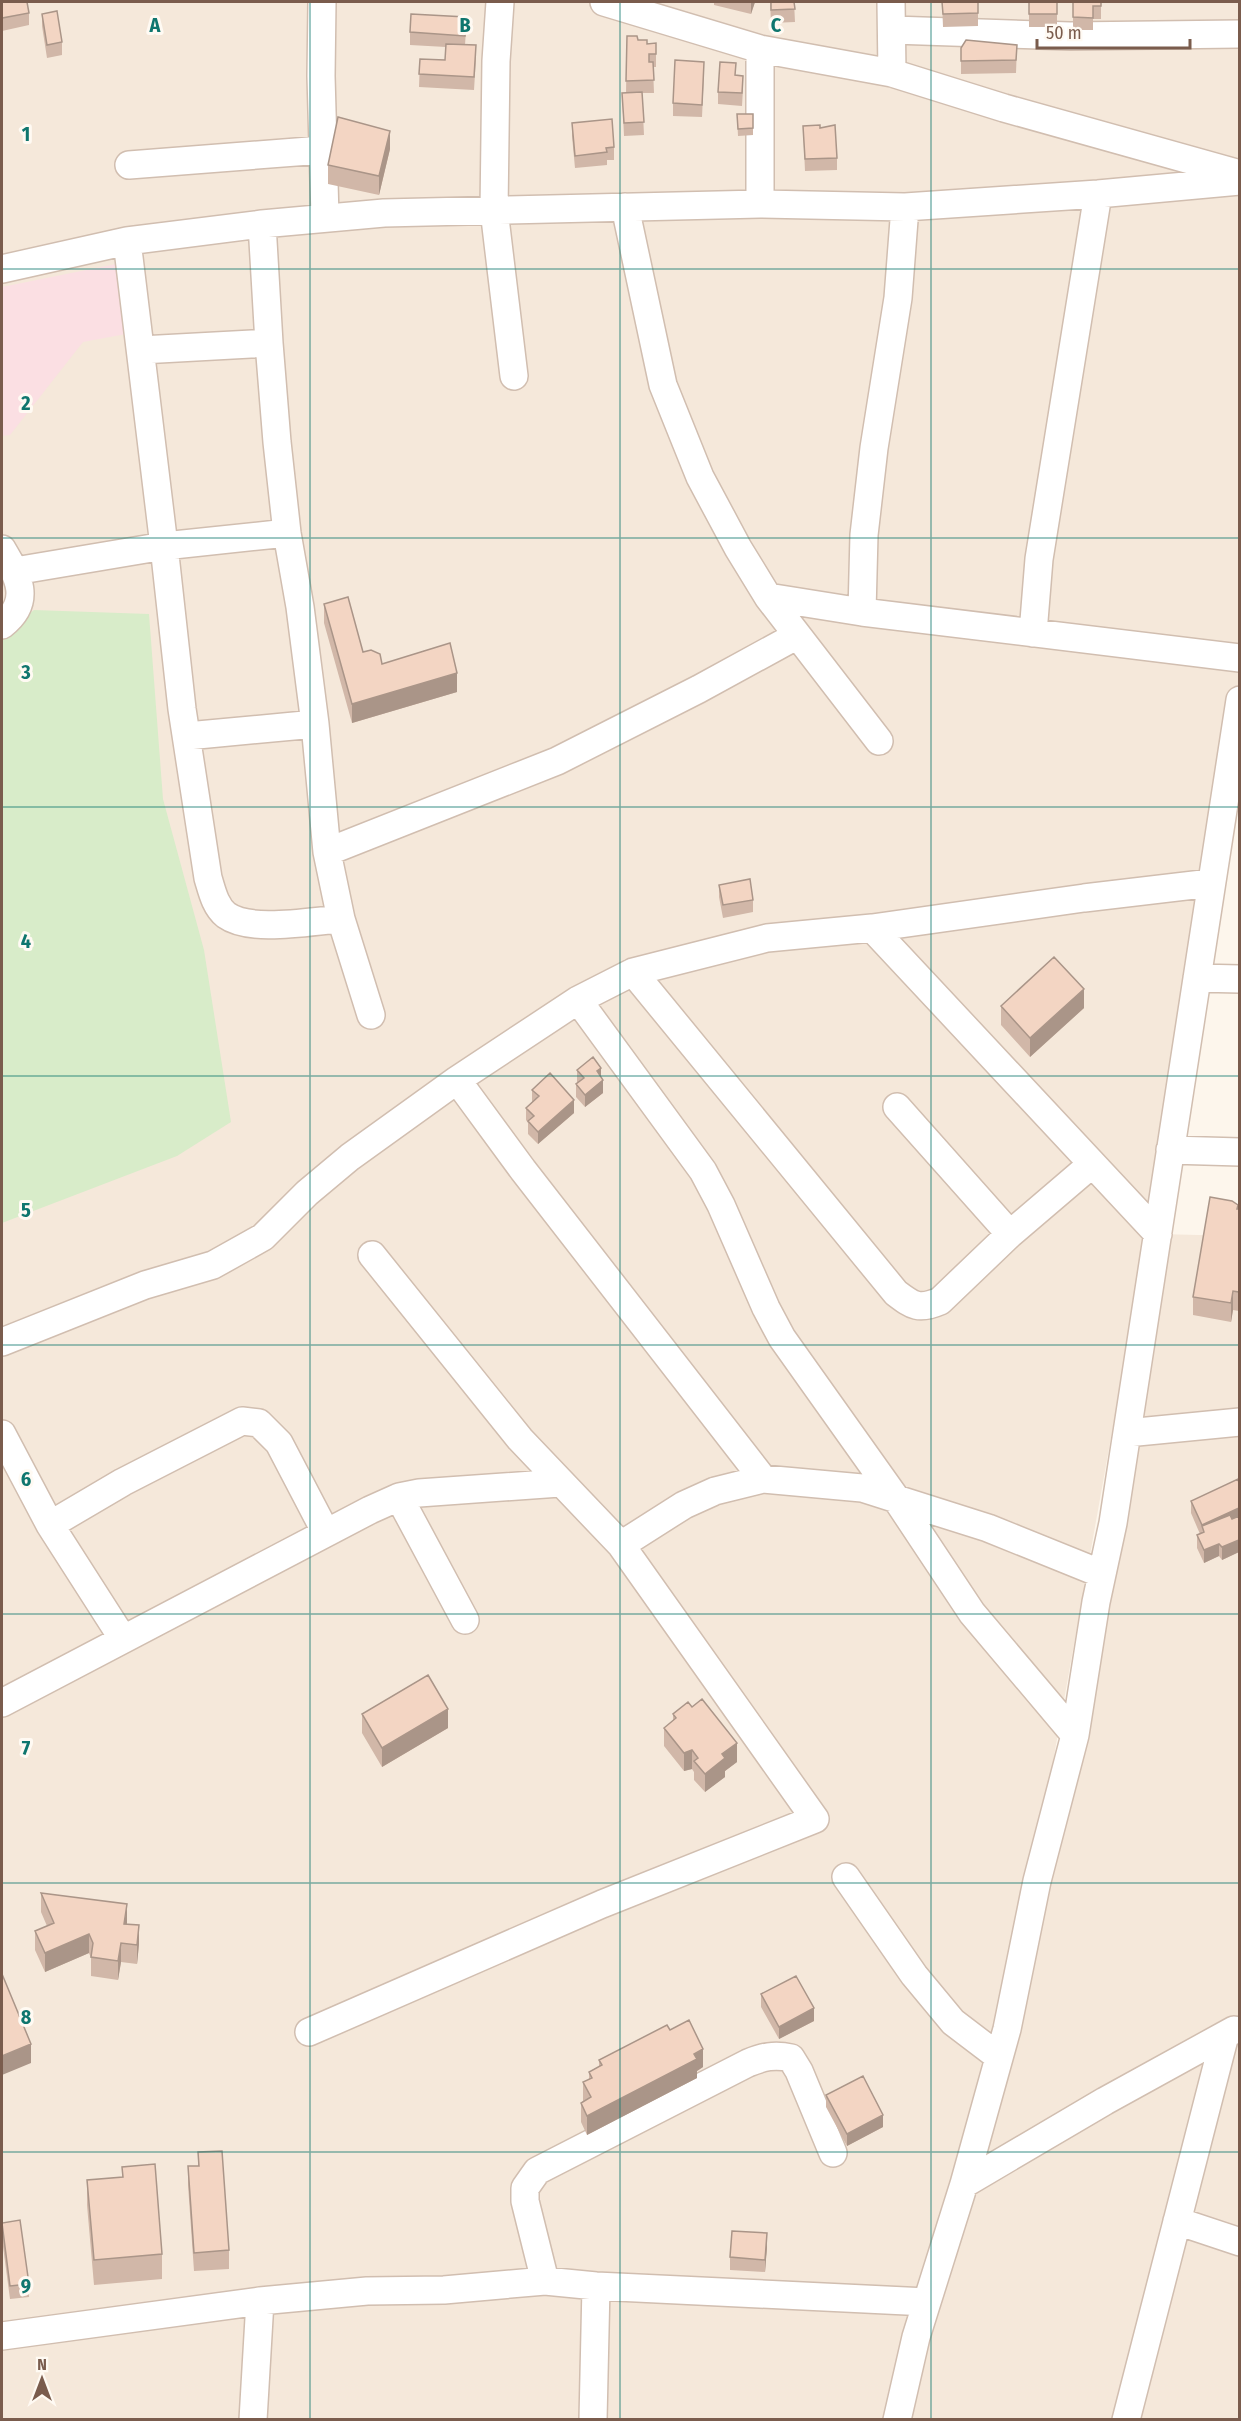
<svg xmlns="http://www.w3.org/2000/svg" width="1241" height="2421" font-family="'Fira Sans Condensed',sans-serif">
<rect width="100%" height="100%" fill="#fdf6ec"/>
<path fill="#f5e8da" d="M2 2H1239V703L1223 811 1012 1991 1158 1234 1239 1236V2419L2 2420Z"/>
<path fill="#fbdfe3" d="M116 264 126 334 83 342 10 435 2 436V287Z"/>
<path fill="#d8ecc9" d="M34 610 149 614 163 799 204 950 231 1122 177 1156 2 1223V636Z"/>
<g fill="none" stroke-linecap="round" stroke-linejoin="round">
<defs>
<path id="minor" d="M322 2 321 76 325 217
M500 2 496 61 494 210 514 376
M604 2 760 49 892 73 1004 108 1240 174
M891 2 892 73
M893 30 1070 36 1240 34
M760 49V204
M129 165 322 150
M625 207 663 385 700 477 738 548 768 597 879 741
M262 224 269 343 277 442 287 533 300 607 315 724 327 852 341 919 371 1015
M2 269 127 241 262 224 384 213 760 204 905 207 1098 194 1240 181
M141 350 269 343
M287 533 164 546 182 709 208 878C212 891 215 906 226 915 251 933 311 921 341 919
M2 549C18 576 33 601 2 625
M15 571 164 546 127 241
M768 597 862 612 1240 658
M862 612 864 535 874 448 898 298 905 207
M1033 633 1039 559 1098 194
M187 736 315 724
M327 852 557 761 699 689 796 636
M872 928 1084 898 1211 883
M633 972 896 1293C913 1306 919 1310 940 1301L1010 1234 1092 1164
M1197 978 1240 979
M578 1000 703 1171 721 1205 766 1308 782 1338 895 1497 972 1613 1075 1735
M457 1080 523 1170 763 1479
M897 1107 1010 1234
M1170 1150 1240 1152
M2 1342 145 1285 213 1265 263 1237 307 1193 350 1157 457 1080 578 1000 633 972 767 938 872 928 1158 1234
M1127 1433 1240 1422
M2 1434 50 1525 123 1639
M399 1497 465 1620
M50 1525 123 1482 242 1421 259 1423 279 1443 326 1533
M621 1545 684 1505 715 1491 763 1479 862 1488 988 1528 1102 1574
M2 1703 370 1510 399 1497 419 1493 560 1483
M846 1877 914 1975 953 2022 999 2057
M309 2032 602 1904 815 1819 621 1545 520 1439 372 1255
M964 2184 1105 2101 1234 2030
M1177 2221 1240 2242
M545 2281 525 2201V2188L537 2171 748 2063C763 2057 774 2054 791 2058L799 2071 833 2153
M2 2336 260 2301 367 2291 444 2290 545 2281 596 2286 927 2302
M253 2420 260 2301
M593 2420 596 2286
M897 2420 916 2337 964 2184 1007 2029 1037 1881 1075 1735 1096 1602 1113 1523 1240 700
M1126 2420 1225 2035"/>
</defs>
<use href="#minor" stroke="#d1beb0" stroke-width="30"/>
<use href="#minor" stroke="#fff" stroke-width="27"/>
</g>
<path fill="#d1b7a8" d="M2 2 29 13V25L2 31Z
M714 2H755L751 14 714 5Z
M770 2H794L795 22 771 23Z
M942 2H978V26L943 27Z
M1029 2H1057V27H1029Z
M1073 2H1101V19H1093V30H1073Z
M42 14 62 42V55L47 58 42 26Z
M466 30 465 45 476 58 474 90 419 87 420 59 445 60 446 47 410 45V32Z
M627 36 647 44 656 43V67H653L654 93H642L644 135 624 136 622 93H626Z
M1017 45 1016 73 961 74V48Z
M704 74 702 117 673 116V103Z
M736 75 743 89 742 106 718 104V92Z
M737 114 753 128V135L738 136Z
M572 123 614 147V160H607V165L575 168 572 136Z
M803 126 820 128 837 158V170L805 171Z
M390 149 379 195 328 184V165Z
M324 604 363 652 382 664 457 692 352 723 324 623Z
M719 885 753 900V912L723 918 719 897Z
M1001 1006 1084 1008 1030 1057 1001 1025Z
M577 1070 601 1077 603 1093 585 1107 576 1097V1084L577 1083Z
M532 1090 574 1113 538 1144 528 1134V1123L526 1120V1108L532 1102Z
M1238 1209H1239V1311L1233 1310 1231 1322 1193 1315V1297Z
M1239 1483V1552L1222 1560 1219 1556 1204 1563 1197 1548V1535L1200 1534 1191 1513V1501Z
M362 1714 448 1728 382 1767 362 1733Z
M673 1714 737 1762 725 1771V1777L705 1792 694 1780V1772L692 1769 684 1771 664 1746V1728L673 1721Z
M41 1893 127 1924 139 1944 137 1964 121 1962 118 1980 91 1976V1958L89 1953 45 1972 35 1950V1931L47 1926 41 1912Z
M761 1994 814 2021 779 2039 761 2007Z
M670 2030 703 2067 697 2071V2078L587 2135 581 2122V2103L583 2101V2082L589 2079V2072L599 2066V2060Z
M826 2095 883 2127 847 2146 826 2107Z
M198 2152 229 2250V2269L194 2271 188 2185V2166H198Z
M122 2167 162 2254V2279L94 2285 87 2205V2180L122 2177Z
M2 2223 29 2284V2297L10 2299 2 2239Z
M767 2246 765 2272 730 2270V2257Z"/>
<path fill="#aa9588" d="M751 2H755L751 14Z
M390 131V149L379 195V176Z
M457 673V692L352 723V704Z
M1084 989V1008L1030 1057V1038Z
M601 1068V1081L597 1071Z
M603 1080V1093L585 1107V1095Z
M574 1100V1113L538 1144V1132Z
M1233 1291V1310L1231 1322V1303Z
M1239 1508V1520L1204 1532 1202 1525Z
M1239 1540V1552L1222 1560V1547Z
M1219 1544V1556L1204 1563V1550Z
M448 1709V1728L382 1767V1748Z
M737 1743V1762L725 1771V1777L705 1792V1774L722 1754Z
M692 1750V1769L684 1771V1753Z
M127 1904V1923L124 1943V1924Z
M139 1925V1944L137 1964V1945Z
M89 1934V1953L45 1972V1953Z
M121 1943V1962L118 1980V1961Z
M814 2008V2021L779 2039V2027Z
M31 2044V2063L2 2075V2056Z
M703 2049V2067L697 2071V2078L587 2135V2116Z
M883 2115V2127L847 2146V2134Z
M767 2233V2246L765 2272V2260Z"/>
<path fill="#f3d5c3" stroke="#aa9588" stroke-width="1.5" d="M2 2H27L29 13 2 18Z
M771 2H794L795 9 771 10Z
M942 2H978V13L943 14Z
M1029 2H1057V14H1029Z
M1073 2H1101V6H1093V18L1073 17Z
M57 11 62 42 47 45 42 14Z
M411 14 466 17 465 36 410 32Z
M627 36H637L638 40H647V44L656 43V54H649V62H653L654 80 626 81Z
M966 40 1017 45 1016 60 961 61V48Z
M446 44 476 45 474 77 419 74 420 59 445 60Z
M675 60 704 62 702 105 673 103Z
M720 62 736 63 735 75 743 76 742 93 718 92Z
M642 92 644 122 624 123 622 93Z
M737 114H753V128L738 129Z
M338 117 390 131 379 176 328 165Z
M612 119 614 147 606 148 607 152 575 156 572 123Z
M820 125V128L835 125 837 158 805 159 803 126Z
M348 597 363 652 371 650 380 654 382 664 450 643 457 673 352 704 324 604Z
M750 879 753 900 723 905 719 885Z
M1054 957 1084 989 1030 1038 1001 1006Z
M593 1057 601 1068 597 1071 603 1080 585 1095 576 1084 584 1078 577 1070Z
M550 1073 574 1100 538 1132 528 1121 534 1116 526 1108 539 1096 532 1090Z
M1210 1197 1232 1201 1238 1205 1237 1209H1239V1292L1233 1291 1231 1303 1193 1297Z
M1238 1479 1239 1483V1508L1202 1525 1191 1501Z
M1230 1515 1232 1519 1239 1516V1540L1222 1547 1219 1544 1204 1550 1197 1535 1204 1532 1202 1526Z
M428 1675 448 1709 382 1748 362 1714Z
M702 1699 737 1743 722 1754 725 1758 705 1774 694 1761 698 1758 692 1750 684 1753 664 1728 676 1718 673 1714 688 1702 692 1707Z
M41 1893 127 1904 124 1924 139 1925 137 1945 121 1943 118 1961 91 1957 93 1943 89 1934 45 1953 35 1931 54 1923Z
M2 1974 31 2044 2 2056Z
M796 1976 814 2008 779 2027 761 1994Z
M689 2020 703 2049 694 2054 697 2059 587 2116 581 2103 591 2097 583 2082 592 2078 589 2072 602 2065 599 2060 667 2025 670 2030Z
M863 2076 883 2115 847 2134 826 2095Z
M222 2151 229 2250 194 2253 188 2166H199L198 2152Z
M155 2164 162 2254 94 2260 87 2180 123 2177 122 2167Z
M20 2220 29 2284 10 2286 2 2223Z
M732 2231 767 2233 765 2260 730 2257Z"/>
<path fill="none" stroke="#0f766e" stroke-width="1.5" stroke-opacity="0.55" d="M310 2V2420M620 2V2420M931 2V2420M2 269H1240M2 538H1240M2 807H1240M2 1076H1240M2 1345H1240M2 1614H1240M2 1883H1240M2 2152H1240"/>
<g font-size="20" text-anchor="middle" font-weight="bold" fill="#0f766e" stroke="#fffaf3" stroke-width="6" stroke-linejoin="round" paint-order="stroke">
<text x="155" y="32">A</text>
<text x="465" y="32">B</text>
<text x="776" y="32">C</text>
<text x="26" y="141">1</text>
<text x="26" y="410">2</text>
<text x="26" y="679">3</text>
<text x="26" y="948">4</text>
<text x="26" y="1217">5</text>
<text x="26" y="1486">6</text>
<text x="26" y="1755">7</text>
<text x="26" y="2024">8</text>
<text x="26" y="2293">9</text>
</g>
<rect width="1241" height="2421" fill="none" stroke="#7a5c4d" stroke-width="6"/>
<g transform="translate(42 2379)" stroke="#fffaf3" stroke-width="4.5" paint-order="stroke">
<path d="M0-4.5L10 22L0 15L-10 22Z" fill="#7a5c4d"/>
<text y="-9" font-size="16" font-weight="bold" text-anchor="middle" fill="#7a5c4d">N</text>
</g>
<path d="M1037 39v9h153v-9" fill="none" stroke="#7a5c4d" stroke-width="3"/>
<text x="1046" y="39" font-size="18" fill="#7a5c4d" stroke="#fffaf3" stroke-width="4.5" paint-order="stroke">50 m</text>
</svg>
